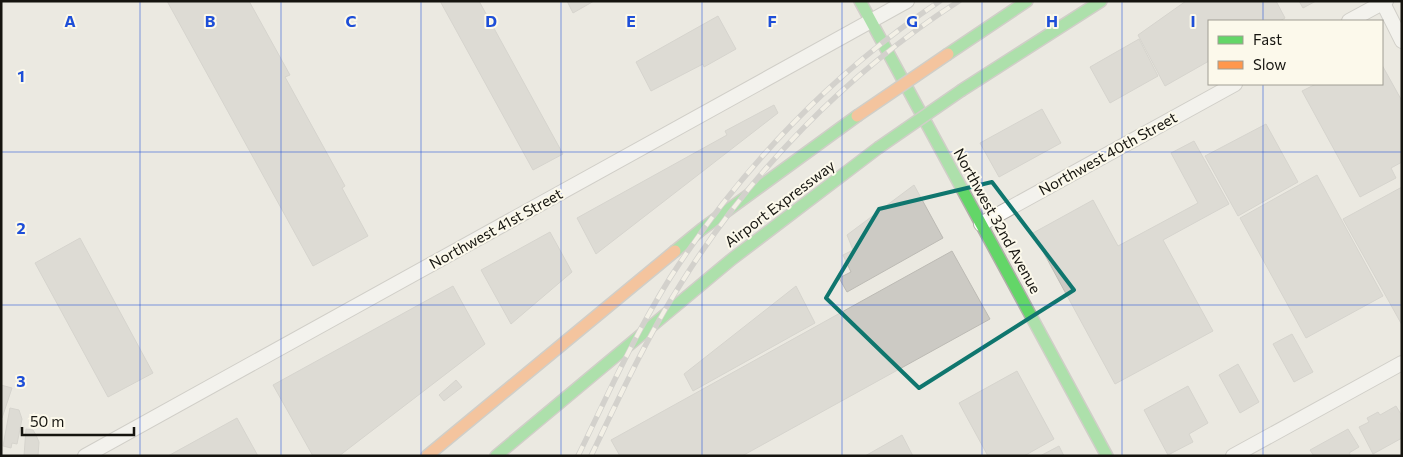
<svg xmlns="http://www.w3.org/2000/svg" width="1403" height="457" font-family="Commissioner,sans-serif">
<rect width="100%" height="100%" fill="#ebe9e1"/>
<path fill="#cccac4" stroke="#bcbab4" d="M167 1H249L290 75 285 77 345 186 342 188 368 236 313 266Z
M440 1H479L563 154 533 170Z
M567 1H594L573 13Z
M1186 1H1276L1285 18 1280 21H1209V61L1165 86 1138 35Z
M1299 1H1316L1303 8Z
M718 16 736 49 704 67 703 64 651 91 636 62Z
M1139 39 1158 76 1110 103 1090 67Z
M1382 65 1402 101V162L1391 168 1396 178 1360 197 1302 91 1316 84H1382Z
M774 105 778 113 596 254 577 218 727 135 725 131Z
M1042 109 1061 143 999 177 980 143Z
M1266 124 1298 182 1238 216 1205 156Z
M1194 141 1229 204 1163 240 1213 331 1115 384 1033 233 1093 200 1118 246 1198 203 1171 153Z
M1317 175 1383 296 1306 338 1240 218Z
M914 185 943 238 847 292 839 278 851 272 843 255 853 250 847 235Z
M1402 187V325L1343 219Z
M550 232 572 272 511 324 481 270Z
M80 238 153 373 108 397 35 263Z
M952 251 990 319 742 456H620L611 440Z
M453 286 485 344 339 456H313L273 385Z
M796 286 815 323 693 391 684 374Z
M1292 334 1313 372 1294 382 1273 344Z
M1238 364 1259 402 1240 413 1219 375Z
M1017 371 1054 439 1024 456H988L959 403Z
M456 380 462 387 444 401 439 395Z
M1 385 12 388 2 418H1Z
M1188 386 1208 423 1189 434 1193 442 1168 455 1144 410Z
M1396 406 1402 416V438L1373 454 1359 427 1369 422 1367 418 1378 412 1380 415Z
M10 408 19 410 22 419 17 444 12 443 11 448 3 446Z
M237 418 258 456H168Z
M26 429 33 430 36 435 39 442 38 456H24Z
M1348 429 1359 447 1349 453 1351 456H1314L1310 450Z
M902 435 913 456H865Z
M1059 446 1064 456H1040Z"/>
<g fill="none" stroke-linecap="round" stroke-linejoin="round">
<defs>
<path id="street" d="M1382 1 1402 41
M1349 21 1386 1
M981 224 1235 84
M85 456 907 1
M1233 456 1402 363"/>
<path id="fast" d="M860 1 1107 456
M948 54 1027 1
M962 90 1101 1
M675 251 702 229 857 116
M496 456 732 259 878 148"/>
<path id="slow" d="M427 456 675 251"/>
</defs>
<use href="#street" stroke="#b0aea8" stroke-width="16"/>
<use href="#fast" stroke="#b0aea8" stroke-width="14"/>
<use href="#slow" stroke="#b0aea8" stroke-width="14"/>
<use href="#street" stroke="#fcfcfa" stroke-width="14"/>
<use href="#fast" stroke="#63d668" stroke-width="11"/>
<use href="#slow" stroke="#ff974d" stroke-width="11"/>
<defs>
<path id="rail" d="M578 456C607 396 635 334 670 278 740 169 832 73 940 1
M591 456C619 398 646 339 680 285 750 172 847 73 959 1"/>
</defs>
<use href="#rail" stroke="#b5b4b2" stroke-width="5.5"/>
<use href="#rail" stroke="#fcf9eb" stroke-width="4" stroke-dasharray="11" stroke-linecap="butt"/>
<defs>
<path id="fast-bridge" d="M878 148 962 90"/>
<path id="slow-bridge" d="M857 116 948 54"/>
</defs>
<use href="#fast-bridge" stroke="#b0aea8" stroke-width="14" stroke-linecap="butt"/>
<use href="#slow-bridge" stroke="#b0aea8" stroke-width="14" stroke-linecap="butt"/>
<use href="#fast-bridge" stroke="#63d668" stroke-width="11"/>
<use href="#slow-bridge" stroke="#ff974d" stroke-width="11"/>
</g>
<path d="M0 0H1403V457H0ZM992 182 1074 290 919 388 826 298 879 209Z" fill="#ebe9e1" fill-opacity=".55" fill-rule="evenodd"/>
<path fill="none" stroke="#0f766e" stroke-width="4" stroke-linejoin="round" d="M992 182 1074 290 919 388 826 298 879 209Z"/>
<path fill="none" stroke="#1d4ed8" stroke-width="1" stroke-opacity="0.55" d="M140 1V456M281 1V456M421 1V456M561 1V456M702 1V456M842 1V456M982 1V456M1122 1V456M1263 1V21M1263 84V456M1 152H1402M1 305H1402"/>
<g text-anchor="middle" stroke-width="4" stroke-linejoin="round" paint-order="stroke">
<g font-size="15" fill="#15140f" stroke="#fcf9eb">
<text transform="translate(1108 154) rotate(-29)" y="5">Northwest 40th Street</text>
<text transform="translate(780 204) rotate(-37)" y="5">Airport Expressway</text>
<text transform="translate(997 221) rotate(61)" y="5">Northwest 32nd Avenue</text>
<text transform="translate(496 229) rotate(-29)" y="5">Northwest 41st Street</text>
</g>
</g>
<g font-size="16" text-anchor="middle" font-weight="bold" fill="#1d4ed8" stroke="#fcf9eb" stroke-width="4" stroke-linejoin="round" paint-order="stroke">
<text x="70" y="27">A</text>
<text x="210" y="27">B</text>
<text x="351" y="27">C</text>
<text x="491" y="27">D</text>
<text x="631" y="27">E</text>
<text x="772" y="27">F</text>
<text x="912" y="27">G</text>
<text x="1052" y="27">H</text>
<text x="1193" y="27">I</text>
<text x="21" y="82">1</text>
<text x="21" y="234">2</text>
<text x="21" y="387">3</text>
</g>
<rect width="1403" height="457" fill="none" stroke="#15140f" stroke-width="5"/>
<rect x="1208" y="20" width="175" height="65" fill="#fcf9eb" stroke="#a09d93"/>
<rect x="1218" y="36" width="25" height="8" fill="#63d668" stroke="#a09d93"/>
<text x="1253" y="45" font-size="15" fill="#15140f">Fast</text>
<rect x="1218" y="61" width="25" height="8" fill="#ff974d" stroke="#a09d93"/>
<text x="1253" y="70" font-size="15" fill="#15140f">Slow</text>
<path d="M22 427v8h112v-8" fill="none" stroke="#15140f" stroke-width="2.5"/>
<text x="30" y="427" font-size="15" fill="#15140f" stroke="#fcf9eb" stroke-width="4" paint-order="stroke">50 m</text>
</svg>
